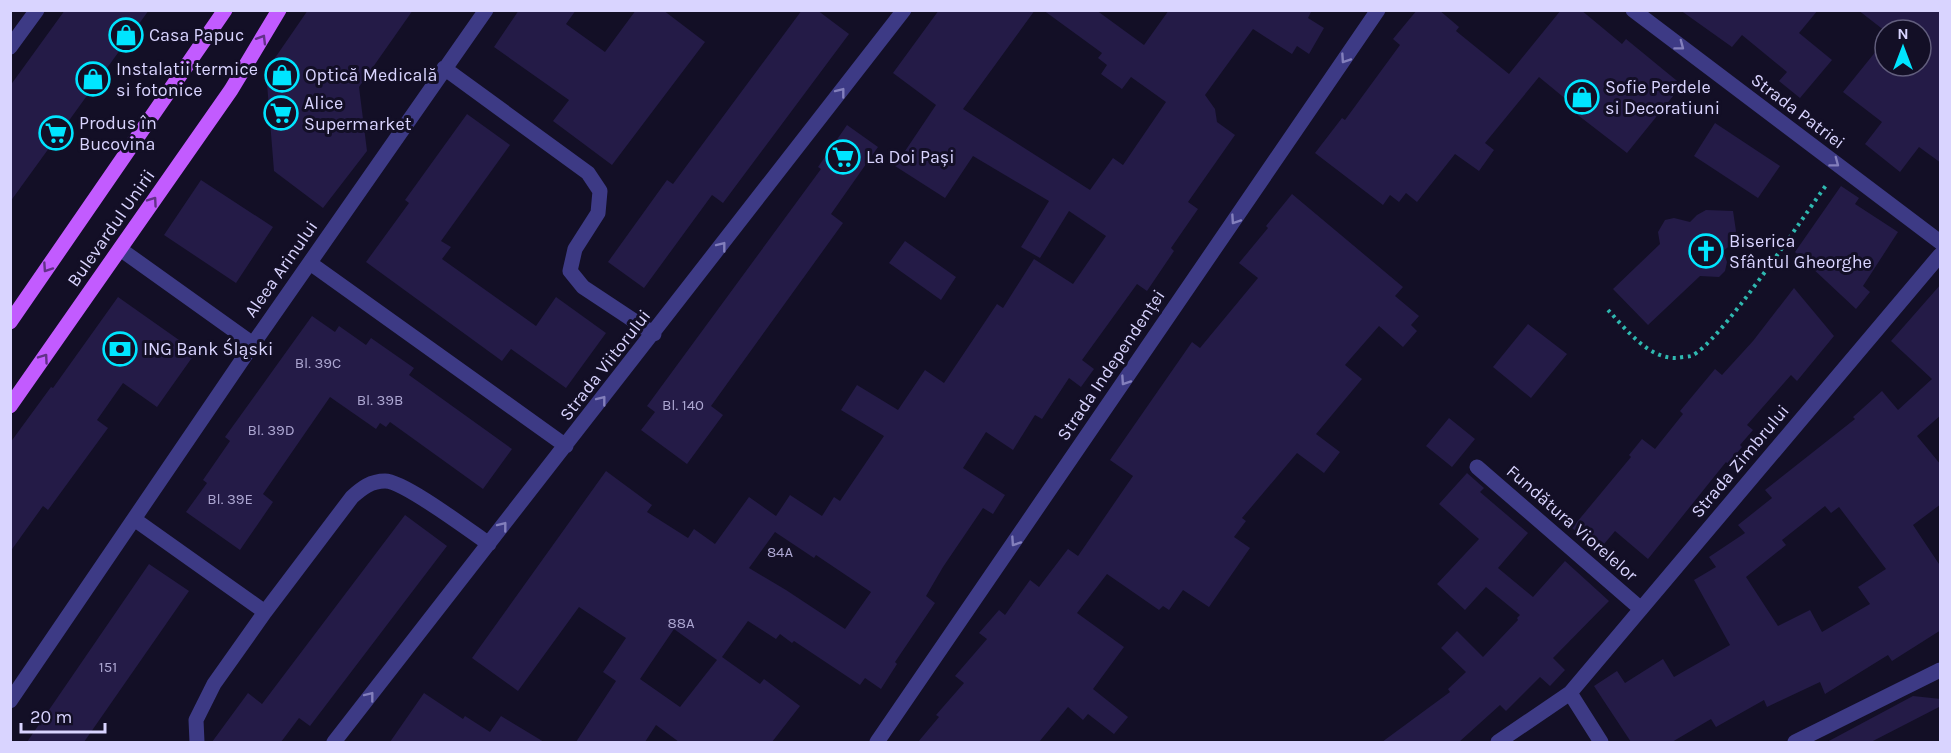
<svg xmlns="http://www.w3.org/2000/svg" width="1951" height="753" font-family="Karla,sans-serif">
<rect width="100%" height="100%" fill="#130f26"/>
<path fill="#241b47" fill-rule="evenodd" d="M65 10H149L10 202V86Z
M308 10H413L359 87 367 151 323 208 274 171 266 71Z
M519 10H576L566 24 605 52 636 10H663L705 42 612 165 553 121 569 100 494 47Z
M802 10H817L849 34 723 203 712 195 644 288 608 262 667 180 673 184Z
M939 10H1035L963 109 1090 190 1113 158 1123 165 1166 102 1131 77 1122 89 1101 74 1107 65 1098 58 1102 53 1043 10H1096L1144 45 1169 10H1312L1308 18 1324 28 1309 54 1297 46 1292 54 1253 29 1205 95 1215 109 1217 122 1235 135 1188 202 1198 209 1171 248 1174 251 1147 291 1137 284 1082 360 1094 369 1081 387 1069 378 1042 419 1035 415 1013 450 986 432 963 468 1005 495 993 514 983 508 943 567 926 596 935 603 895 662 897 664 881 689 865 678 860 685 794 641 792 643 780 634 776 639 748 621 722 657 760 684 764 679 800 706 772 742H679L656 725 645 742H576L616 681 603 672 626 638 579 607 518 691 472 658 606 471 652 505 647 512 688 538 694 529 715 544 749 497 776 516 790 495 822 516 834 497 840 501 884 436 841 410 857 385 898 410 925 370 944 383 997 304 1003 308 1034 259 1073 284 1106 236 1069 211 1040 258 1021 247 1049 201 973 156 945 198 895 166 936 105 893 73ZM775 532 814 558 816 555 871 592 845 629 786 590 749 568ZM674 629 717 660 680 707 640 679Z
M1417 10H1439L1459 27 1456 31 1509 74 1561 10H1581L1622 44 1626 39 1682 85 1627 153 1570 109 1573 105 1539 77 1485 143 1494 150 1479 171 1455 154 1417 202 1406 193 1399 202 1390 195 1383 205 1315 153 1342 118 1345 120 1400 45 1393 39Z
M1680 10H1818L1799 33 1832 60 1800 98 1779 81 1787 72 1742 35 1732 47Z
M1858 10H1941V163L1919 147 1900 172 1865 144 1882 122 1843 92 1885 40V66H1921V30L1885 31Z
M467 114 510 145 441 241 451 247 442 259 536 326 556 297 606 333 566 388 511 349 502 361 366 262 409 203 405 200Z
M1715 123 1780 166 1758 198 1694 156Z
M847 125 878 147 831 214 843 223 711 406 723 415 687 464 641 430 655 412 647 406 821 169 818 167Z
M201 180 273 227 236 283 164 235Z
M1841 186 1859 198 1855 204 1898 232 1863 286 1870 292 1856 309 1795 252Z
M1292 194 1403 287 1395 296 1419 316 1411 325 1417 331 1403 347 1379 326 1345 365 1362 379 1316 434 1340 452 1324 473 1297 453 1242 518 1246 521 1234 537 1250 548 1209 607 1183 590 1169 610 1163 606 1159 610 1107 574 1077 613 1124 647 1093 689 1128 717 1114 734 1088 714 1083 720 1068 707 1039 742H918L939 717 936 715 964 683 955 676 987 639 979 633 999 610 1005 615 1030 580 1039 587 1068 549 1078 556 1133 476 1110 460 1192 342 1200 348 1258 278 1239 263 1268 228 1266 226Z
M1706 210 1733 211 1736 231 1732 244 1723 251 1727 262 1725 271 1719 277 1700 276 1648 325 1613 289 1660 244 1658 232 1665 220 1674 218 1690 222 1697 215Z
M905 241 956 277 941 300 889 263Z
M1941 284V415L1917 436 1941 465V504L1913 525 1941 567V630L1892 661 1888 655 1825 694 1820 682 1767 707 1764 700 1716 727 1711 719 1672 742H1631L1594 686 1617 671 1625 683 1663 659 1674 677 1730 645 1694 580 1716 567 1709 557 1745 533 1738 525 1772 498 1765 490 1855 419 1853 417 1882 391 1898 410 1932 379 1891 341ZM1825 506 1831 513 1839 507 1886 569 1858 587 1870 604 1822 632 1810 610 1778 626 1746 577 1786 545 1782 540Z
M1794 288 1834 336 1797 381 1791 375 1747 425 1753 430 1740 445 1742 447 1728 464 1726 462 1648 559 1615 531 1599 550 1572 528 1631 457 1629 455 1642 439 1655 449 1683 414 1680 411 1715 369 1722 375 1753 341Z
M118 297 196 352 157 407 123 383 97 420 108 428 48 510 43 506 10 552V443L51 387 53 388Z
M312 316 335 332 339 326 366 345 371 338 414 368 409 375 512 449 483 489 390 422 386 427 380 423 376 429 330 397 263 494 273 502 240 550 186 512 207 483 203 480 230 441 225 437Z
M1528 324 1567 354 1531 398 1493 367Z
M1449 418 1475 439 1452 467 1426 446Z
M1467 473 1484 488 1480 492 1528 533 1498 568 1533 597 1565 561 1609 601 1553 658 1565 670 1550 686 1540 677 1506 711 1500 705 1459 742H1382L1450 692 1448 689 1466 672 1441 648 1457 631 1483 657 1518 620 1517 618 1520 615 1486 587 1465 610 1437 584 1479 539 1439 504Z
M405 515 447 546 310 726 299 718 281 742H212L248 693 262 704Z
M149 564 189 591 84 742H27Z
M424 693 463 719 465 716 490 732 501 716 544 742H390Z
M1913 696 1941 699V706L1871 742H1827Z"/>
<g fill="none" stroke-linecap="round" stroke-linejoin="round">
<path stroke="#2fb8b0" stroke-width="4" stroke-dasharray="3 4.5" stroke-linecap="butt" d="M1608 310C1626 329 1648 359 1677 358 1681 357 1687 357 1691 356 1718 346 1805 214 1827 184"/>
<path stroke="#3d3a85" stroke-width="15" d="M1633 10 1940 242
M10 47 37 10
M444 68 588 173 600 191 598 213 575 249 570 271 583 287 654 334
M120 249 253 344
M310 263 566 446
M1477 467 1641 609
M134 519 265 612
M10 701 253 344 486 10
M197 742 196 720 214 684 265 612 352 497C362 488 371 481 385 481 404 481 470 531 489 544
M334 742 904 10
M877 742 1378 10
M1498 742 1570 693
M1601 742 1570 693 1940 255
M1795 742 1940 670"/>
<path stroke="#c25bff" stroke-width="15" d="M10 322 225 10
M10 406 231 90 279 10"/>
</g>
<defs><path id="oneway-chevron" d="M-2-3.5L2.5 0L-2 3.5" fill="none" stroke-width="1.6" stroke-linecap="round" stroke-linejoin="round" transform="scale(1.5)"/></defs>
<g stroke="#623188">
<use href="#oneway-chevron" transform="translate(262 39) rotate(-59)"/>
<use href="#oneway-chevron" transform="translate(153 201) rotate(-55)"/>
<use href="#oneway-chevron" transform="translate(47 268) rotate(124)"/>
<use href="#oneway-chevron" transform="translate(44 358) rotate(-55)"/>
</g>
<g stroke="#837fbc">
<use href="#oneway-chevron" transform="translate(1680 46) rotate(37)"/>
<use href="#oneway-chevron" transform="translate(1345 59) rotate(124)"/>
<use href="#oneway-chevron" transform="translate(841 92) rotate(-52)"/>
<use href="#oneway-chevron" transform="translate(1835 163) rotate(37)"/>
<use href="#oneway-chevron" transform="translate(1235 220) rotate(124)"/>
<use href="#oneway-chevron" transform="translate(722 246) rotate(-52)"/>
<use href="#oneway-chevron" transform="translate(1125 381) rotate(124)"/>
<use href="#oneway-chevron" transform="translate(602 400) rotate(-52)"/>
<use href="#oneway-chevron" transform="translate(503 526) rotate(-52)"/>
<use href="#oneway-chevron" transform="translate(1015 542) rotate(124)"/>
<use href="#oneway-chevron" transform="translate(370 696) rotate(-52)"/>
</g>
<defs>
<symbol id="shop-ring" viewBox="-11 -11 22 22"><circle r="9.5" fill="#130f26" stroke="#00e5ff" stroke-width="1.5"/><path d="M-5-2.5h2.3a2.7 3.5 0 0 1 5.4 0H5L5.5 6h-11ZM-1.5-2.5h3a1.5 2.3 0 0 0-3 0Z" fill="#00e5ff"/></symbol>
<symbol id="supermarket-ring" viewBox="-11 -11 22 22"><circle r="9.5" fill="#130f26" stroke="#00e5ff" stroke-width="1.5"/><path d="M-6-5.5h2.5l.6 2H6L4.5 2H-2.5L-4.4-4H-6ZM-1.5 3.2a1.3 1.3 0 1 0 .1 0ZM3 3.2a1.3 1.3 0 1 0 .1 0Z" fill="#00e5ff"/></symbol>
<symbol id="church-ring" viewBox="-11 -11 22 22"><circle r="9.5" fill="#130f26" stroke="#00e5ff" stroke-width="1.5"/><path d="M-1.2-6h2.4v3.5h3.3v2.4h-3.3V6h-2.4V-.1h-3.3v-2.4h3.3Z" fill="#00e5ff"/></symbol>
<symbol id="bank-ring" viewBox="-11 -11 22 22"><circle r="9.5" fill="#130f26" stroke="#00e5ff" stroke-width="1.5"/><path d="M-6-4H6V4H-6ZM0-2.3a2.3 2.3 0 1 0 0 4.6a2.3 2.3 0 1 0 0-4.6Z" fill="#00e5ff"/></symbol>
</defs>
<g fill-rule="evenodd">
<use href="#shop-ring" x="107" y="16" width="38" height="38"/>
<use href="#shop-ring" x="263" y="56" width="38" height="38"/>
<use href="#shop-ring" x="74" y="60" width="38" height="38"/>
<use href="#shop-ring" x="1563" y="78" width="38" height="38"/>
<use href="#supermarket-ring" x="262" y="94" width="38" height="38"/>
<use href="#supermarket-ring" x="37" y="114" width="38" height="38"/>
<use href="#supermarket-ring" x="824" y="138" width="38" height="38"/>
<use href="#church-ring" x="1687" y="232" width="38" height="38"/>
<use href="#bank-ring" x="101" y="330" width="38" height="38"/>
</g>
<g text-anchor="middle" stroke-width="6" stroke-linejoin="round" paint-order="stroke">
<g font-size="15" fill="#aca6d1">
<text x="318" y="368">Bl. 39C</text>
<text x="380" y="405">Bl. 39B</text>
<text x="683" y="410">Bl. 140</text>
<text x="271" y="435">Bl. 39D</text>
<text x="230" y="504">Bl. 39E</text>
<text x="780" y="557">84A</text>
<text x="681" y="628">88A</text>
<text x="108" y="672">151</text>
</g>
<g font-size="18" fill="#d9d4ff" stroke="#130f26" text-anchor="start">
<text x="149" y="41">Casa Papuc</text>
<text x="116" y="75">Instalatii termice<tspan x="116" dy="21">si fotonice</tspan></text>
<text x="305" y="81">Optică Medicală</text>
<text x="1605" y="93">Sofie Perdele<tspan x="1605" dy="21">si Decoratiuni</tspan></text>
<text x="304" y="109">Alice<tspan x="304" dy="21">Supermarket</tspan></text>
<text x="79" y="129">Produs în<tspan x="79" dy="21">Bucovina</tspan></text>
<text x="866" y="163">La Doi Pași</text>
<text x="1729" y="247">Biserica<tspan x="1729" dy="21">Sfântul Gheorghe</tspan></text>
<text x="143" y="355">ING Bank Śląski</text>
</g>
<g font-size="18" fill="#d9d4ff" stroke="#130f26">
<text transform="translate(1798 111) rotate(37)" y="6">Strada Patriei</text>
<text transform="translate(111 228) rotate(-55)" y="6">Bulevardul Unirii</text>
<text transform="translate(281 269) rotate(-55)" y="6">Aleea Arinului</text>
<text transform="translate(605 365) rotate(-52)" y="6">Strada Viitorului</text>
<text transform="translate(1111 365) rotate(-56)" y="6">Strada Independenței</text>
<text transform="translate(1740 461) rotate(-50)" y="6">Strada Zimbrului</text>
<text transform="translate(1572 523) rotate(41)" y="6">Fundătura Viorelelor</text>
</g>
</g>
<rect width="1951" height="753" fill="none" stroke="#d9d4ff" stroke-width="24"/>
<g transform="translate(1903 48)"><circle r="28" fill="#130f26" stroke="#625e7d" stroke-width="1.5"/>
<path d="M0-4.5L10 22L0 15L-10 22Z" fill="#00e5ff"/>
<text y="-9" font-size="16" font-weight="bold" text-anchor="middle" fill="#d9d4ff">N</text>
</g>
<path d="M21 723v9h84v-9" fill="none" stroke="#d9d4ff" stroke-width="3"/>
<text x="30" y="723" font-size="18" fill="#d9d4ff" stroke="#130f26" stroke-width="4.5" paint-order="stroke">20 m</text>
</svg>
